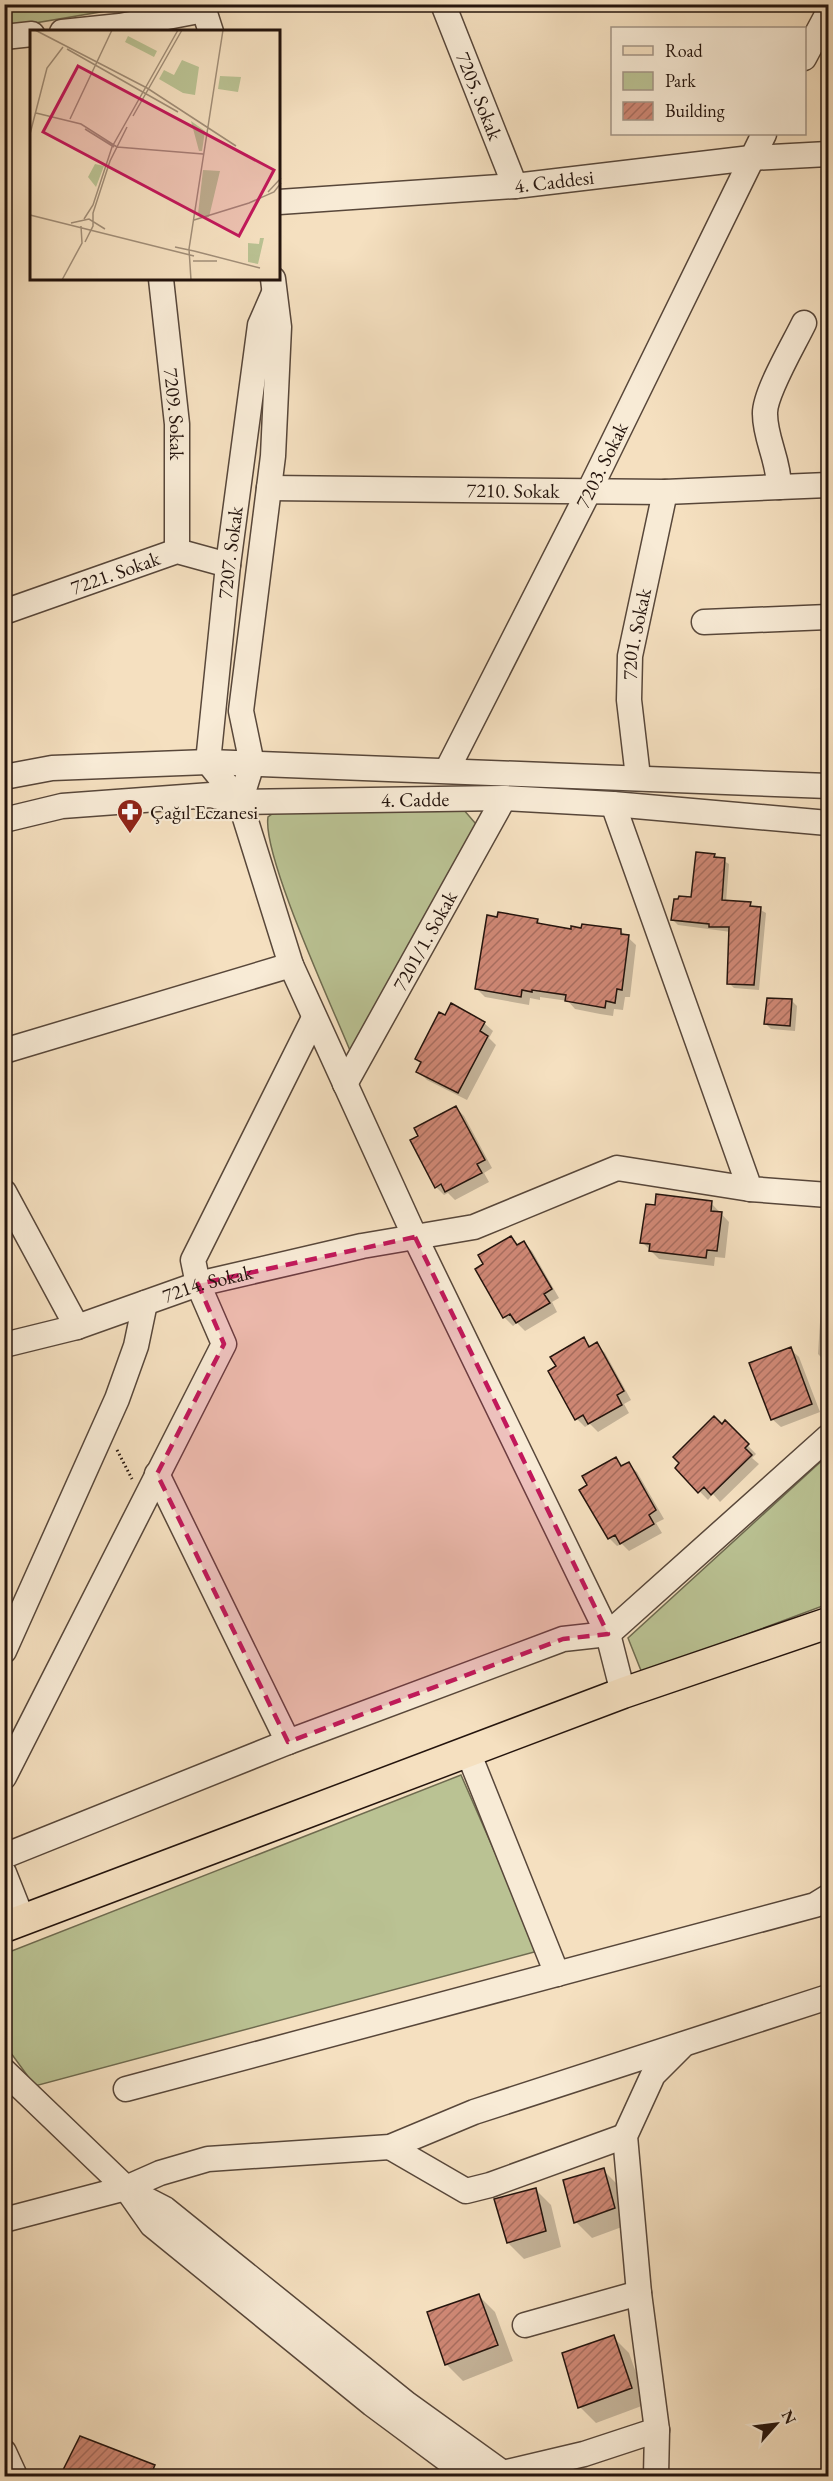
<svg xmlns="http://www.w3.org/2000/svg" width="833" height="2481" font-family="'EB Garamond',serif">
<defs>
<pattern id="building-hatch" width="6" height="6" patternUnits="userSpaceOnUse" patternTransform="scale(1.5)"><rect width="6" height="6" fill="#ce8774"/><path d="M-1 1l2-2M0 6l6-6M5 7l2-2" fill="none" stroke="#a76d5e"/></pattern>
</defs>
<rect width="100%" height="100%" fill="#f5e0c0"/>
<filter id="stains"><feTurbulence type="fractalNoise" baseFrequency=".00333" numOctaves="4"/><feColorMatrix values="0 0 0 0 .2 0 0 0 0 .09 0 0 0 0 .02 0 0 0 .5 -.17"/></filter>
<radialGradient id="worn" r=".72"><stop offset=".6" stop-color="#630" stop-opacity="0"/><stop offset="1" stop-color="#630" stop-opacity=".3"/></radialGradient>
<path fill="#bac293" stroke="#6f6b50" stroke-width="1.5" d="M5 5H142L5 28Z
M282 807 463 809 476 824 351 1053C333 1008 262 856 268 817Z
M828 1455V1604L642 1673 628 1638Z
M461 1775 538 1951 35 2086 5 2045 4 1954Z"/>
<path fill="#0003" d="M714 855 729 864 726 902 750 904 766 913 759 990 734 988 729 983 731 932 678 925 673 920 693 898Z
M537 920 542 925 572 931H621L636 945 630 997H625L623 1010 614 1009 613 1016 600 1014 575 1009 568 1001 540 997V1000L530 998 529 1005 485 997 476 988Z
M792 1001 797 1006 795 1031 771 1029 766 1024Z
M446 1017 484 1023 493 1031 489 1038 496 1045 467 1100 427 1080 418 1071 422 1064 417 1059Z
M456 1108 464 1116 492 1168 484 1173 489 1182 455 1200 448 1193 444 1195 436 1187Z
M711 1203 729 1222 725 1258 715 1257 714 1266 659 1259 642 1242Z
M511 1238 519 1246 524 1243 532 1251 559 1298 552 1302 557 1312 525 1331 517 1323 513 1326 504 1317 477 1270Z
M827 1275H828V1359H823L818 1354 822 1290H825Z
M583 1339 592 1347 596 1344 605 1353 631 1400 624 1404 629 1413 598 1432 590 1424 585 1427 577 1419 558 1366Z
M790 1349 799 1357 820 1412 781 1427 772 1419Z
M725 1422 756 1454 752 1458 759 1464 720 1502 713 1494 708 1500 677 1468Z
M616 1459 624 1467 628 1464 637 1472 664 1519 656 1523 662 1533 629 1551 622 1544 617 1546 609 1538Z
M603 2170 619 2186 630 2224 592 2238 576 2222Z
M535 2189 551 2205 561 2247 524 2259 508 2243Z
M479 2296 495 2312 513 2361 463 2381 447 2365 429 2313Z
M613 2337 629 2353 647 2404 596 2423 580 2407Z
M81 2438 154 2467 164 2476H62Z"/>
<path fill="url(#building-hatch)" stroke="#24140d" stroke-width="1.5" d="M696 852 715 854 714 857 725 858 722 900 751 902 750 906 761 907 754 985 727 984 729 927H709V924L671 920 674 899H678L679 896 691 897Z
M498 912 538 919 537 923 571 929V926L581 928 582 924 621 929V934L629 935 627 951 622 990 617 989 615 1003 606 1001 605 1008 565 1001 566 995 532 990V992L522 990 521 997 475 989 487 915 497 917Z
M767 998 792 999 790 1026 764 1024Z
M451 1003 485 1022 480 1031 488 1036 458 1093 416 1072 421 1062 415 1059 439 1012 445 1015Z
M456 1106 485 1160 477 1164 482 1173 445 1192 441 1184 435 1188 410 1140 418 1136 414 1128Z
M656 1194 712 1201 711 1211 722 1212 717 1251 707 1250 706 1258 649 1251 650 1244 640 1243 646 1204 655 1205Z
M511 1236 517 1245 524 1241 552 1289 544 1294 550 1303 516 1323 510 1314 503 1318 475 1269 483 1264 478 1255Z
M584 1337 589 1347 597 1342 624 1391 617 1395 622 1405 588 1424 583 1415 575 1420 548 1371 556 1366 550 1357Z
M791 1347 812 1404 771 1420 749 1363Z
M714 1416 722 1424 725 1420 749 1444 745 1448 752 1455 711 1495 704 1487 698 1493 675 1468 679 1463 673 1457Z
M616 1457 621 1466 629 1462 656 1510 649 1515 654 1524 620 1544 615 1535 608 1539 579 1490 587 1485 582 1476Z
M604 2168 615 2208 574 2223 563 2180Z
M536 2188 546 2231 507 2243 494 2199Z
M479 2294 498 2345 445 2365 427 2312Z
M614 2335 632 2388 578 2408 562 2353Z
M80 2436 155 2465 150 2476H60Z"/>
<g fill="none" stroke-linecap="round" stroke-linejoin="round">
<defs>
<g id="minor">
<path d="M202 4 211 32"/>
<path id="s1" d="M443 4 515 186"/>
<path d="M62 32 120 26 204 10"/>
<path d="M4 37 32 34"/>
<path d="M804 58 828 13"/>
<path id="s2" d="M279 202 515 186 751 158 828 154"/>
<path id="s3" d="M161 279 177 424V551"/>
<path d="M273 279 279 327 273 456 241 711 252 764 240 802 291 965 415 1237 608 1634 623 1693"/>
<path d="M779 487C779 460 765 439 765 414 764 394 794 344 804 323"/>
<path id="s4" d="M269 488 665 492 828 485"/>
<path id="s5" d="M4 612 177 551 228 565"/>
<path d="M704 622 828 617"/>
<path id="s6" d="M447 770 589 491 764 134"/>
<path d="M4 777 52 768 208 762 828 786"/>
<path id="s7" d="M638 777 629 700 630 656 665 492"/>
<path id="s8" d="M240 802 208 762 228 565 260 325 274 293"/>
<path d="M613 804 750 1189 828 1195"/>
<path id="s9" d="M4 820 62 806 211 795 240 802 504 798 613 804 828 823"/>
<path d="M4 1051 291 965"/>
<path id="s10" d="M345 1084 504 798"/>
<path d="M4 1192 77 1327"/>
<path id="s11" d="M4 1345 77 1327 198 1284 362 1246 474 1227 617 1168 750 1189"/>
<path d="M157 1474 288 1742"/>
<path d="M4 1651 117 1399 136 1346 145 1303"/>
<path d="M468 1752 557 1974"/>
<path d="M4 1777 224 1344 198 1284 193 1260 314 1018"/>
<path d="M4 1856 288 1742 563 1639 608 1634 828 1437"/>
<path d="M4 1873 23 1921"/>
<path d="M4 2071 126 2188 152 2225 372 2404 469 2476"/>
<path d="M126 2089 815 1905 828 1897"/>
<path d="M390 2147 466 2191 490 2185 625 2136"/>
<path d="M130 2191 165 2209 407 2404 507 2476"/>
<path d="M4 2220 126 2188 160 2173 208 2159 390 2147 474 2112 828 1997"/>
<path d="M525 2325 639 2293"/>
<path d="M4 2452 15 2476"/>
<path d="M503 2473 584 2454 657 2430"/>
<path d="M656 2476 657 2430 639 2293 625 2136 653 2075 681 2047"/>
</g>
<path id="major" d="M4 1927 623 1693 828 1623"/>
</defs>
<use href="#minor" stroke="#58473a" stroke-width="27"/>
<use href="#major" stroke="#24140d" stroke-width="33"/>
<path stroke="#24140d" stroke-width="3" stroke-dasharray="1.5 3" stroke-linecap="butt" d="M117 1450 132 1479"/>
<use href="#minor" stroke="#f8ebd6" stroke-width="24"/>
<use href="#major" stroke="#f5e0c0" stroke-width="30"/>
</g>
<path fill="#c2185b" fill-opacity="0.2" stroke="#c2185b" stroke-width="4.5" stroke-dasharray="12 8" stroke-linejoin="round" d="M415 1237 608 1634 563 1639 288 1742 157 1474 224 1344 198 1284Z"/>
<defs>
<symbol id="pharmacy-pin" viewBox="-11 -11 22 30"><path d="M0 17L-7.5 6A9.5 9.5 0 1 1 7.5 6Z" fill="#8f2418" stroke="#f8ebd6"/><path d="M-2-6h4v4h4v4h-4v4h-4v-4h-4v-4h4Z" fill="#fff"/></symbol>
</defs>
<g fill-rule="evenodd">
<use href="#pharmacy-pin" x="115" y="797" width="30" height="40"/>
</g>
<g text-anchor="middle" stroke-width="4.5" stroke-linejoin="round" paint-order="stroke">
<g font-size="20" fill="#24140d" stroke="#f8ebd6">
<text dy="7" stroke="none"><textPath href="#s1" startOffset="99">7205. Sokak</textPath></text>
<text dy="7" stroke="none"><textPath href="#s2" startOffset="276">4. Caddesi</textPath></text>
<text dy="7" stroke="none"><textPath href="#s3" startOffset="136">7209. Sokak</textPath></text>
<text dy="7" stroke="none"><textPath href="#s6" startOffset="342">7203. Sokak</textPath></text>
<text dy="7" stroke="none"><textPath href="#s4" startOffset="244">7210. Sokak</textPath></text>
<text dy="7" stroke="none"><textPath href="#s8" startOffset="262">7207. Sokak</textPath></text>
<text dy="7" stroke="none"><textPath href="#s5" startOffset="118">7221. Sokak</textPath></text>
<text dy="7" stroke="none"><textPath href="#s7" startOffset="144">7201. Sokak</textPath></text>
<text dy="7" stroke="none"><textPath href="#s9" startOffset="414">4. Cadde</textPath></text>
<text dy="7" stroke="none"><textPath href="#s10" startOffset="164">7201/1. Sokak</textPath></text>
<text dy="7" stroke="none"><textPath href="#s11" startOffset="213">7214. Sokak</textPath></text>
</g>
<g font-size="20" fill="#24140d" stroke="#f8ebd6" text-anchor="start">
<text x="150" y="819">Çağıl Eczanesi</text>
</g>
</g>
<g transform="translate(30 30)">
<rect width="250" height="250" fill="#f5e0c0"/>
<path d="M98 6 127 21 124 27 95 12ZM152 30 169 37 165 65 153 63 129 49 134 40 144 45ZM190 46 211 47 208 62 188 59ZM161 91 175 101 172 121H169ZM65 134 74 136 66 157 58 147ZM173 140 190 141 179 187 173 188 168 184ZM230 208H234L228 234 218 232V213L229 214Z" fill="#bac293"/>
<path fill="none" stroke="#a18e78" stroke-width="1.5" d="M5 0 117 58 206 116M37 19 148 82M6 83 51 94 87 117 173 124M103 86 152 0M40 89 82 0M55 99 84 117M0 104 17 38 33 17M238 162 251 148M0 185 164 226M54 189 63 175 82 117 148 0M164 190 219 173 244 162 251 153M41 193 59 189 75 199M55 212 63 196V183L80 131 97 97M145 217 164 221M164 221 230 238M163 231H187M32 250 52 213 51 196M161 250 159 219 193 0"/>
<path fill="#c2185b" fill-opacity="0.15" stroke="#c2185b" stroke-width="3" d="M48 36 244 140 209 206 13 102Z"/>
<rect width="250" height="250" fill="none" stroke="#24140d" stroke-width="3"/>
</g>
<rect width="833" height="2481" fill="none" stroke="#f5e0c0" stroke-width="24"/>
<rect x="6" y="6" width="821" height="2469" fill="none" stroke="#24140d" stroke-width="3"/>
<rect x="12" y="12" width="809" height="2457" fill="none" stroke="#24140d" stroke-width="1.5"/>
<rect x="611" y="27" width="195" height="108" fill="#f8ebd6" stroke="#a39586" stroke-width="1.5"/>
<rect x="623" y="46" width="30" height="9" fill="#f5e0c0" stroke="#a39586" stroke-width="1.5"/>
<text x="665" y="57" font-size="18" fill="#24140d">Road</text>
<rect x="623" y="72" width="30" height="18" fill="#bac293" stroke="#a39586" stroke-width="1.5"/>
<text x="665" y="87" font-size="18" fill="#24140d">Park</text>
<rect x="623" y="102" width="30" height="18" fill="url(#building-hatch)" stroke="#a39586" stroke-width="1.5"/>
<text x="665" y="117" font-size="18" fill="#24140d">Building</text>
<g transform="translate(776 2424) rotate(62)" stroke="#f8ebd6" stroke-width="4.5" paint-order="stroke">
<path d="M0-4.5L10 22L0 15L-10 22Z" fill="#24140d"/>
<text y="-9" font-size="16" font-weight="bold" text-anchor="middle" fill="#24140d">N</text>
</g>
<rect width="100%" height="100%" filter="url(#stains)"/>
<rect width="100%" height="100%" fill="url(#worn)"/>
</svg>
